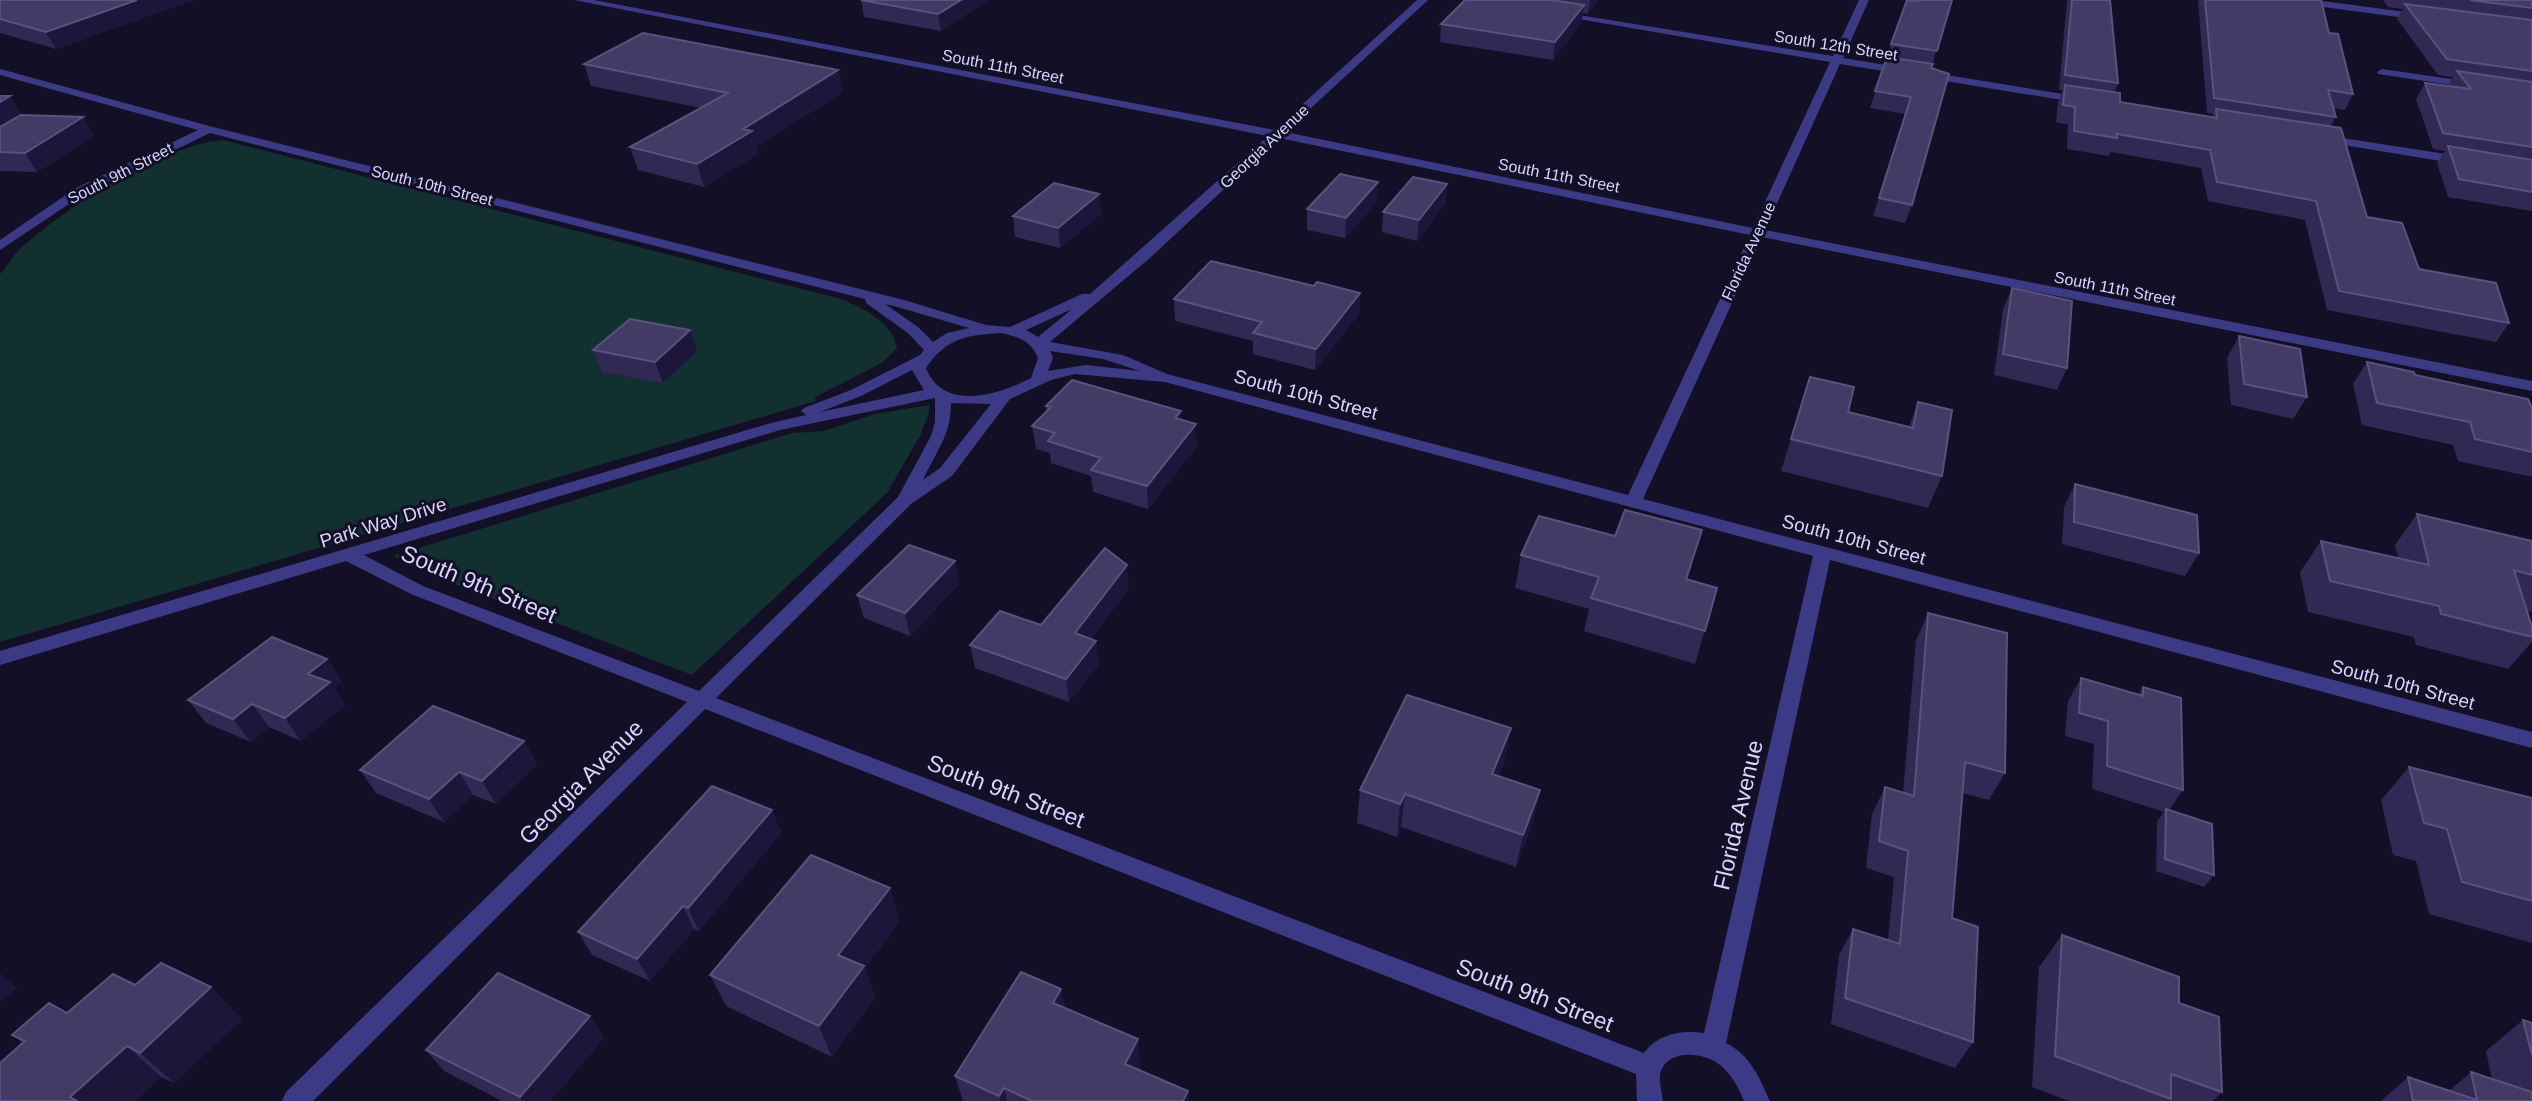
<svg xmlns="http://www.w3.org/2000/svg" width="2532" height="1101" font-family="Arial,sans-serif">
<rect width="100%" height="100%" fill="#130f26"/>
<path fill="#12302f" d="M223 140 841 299C861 307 894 323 897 348L882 363 815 397 816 401 0 642V274C7 266 13 256 20 249 65 208 162 145 223 140Z
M929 405V413L920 436 887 493 692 675 436 577 393 556 792 433 824 431 875 414Z"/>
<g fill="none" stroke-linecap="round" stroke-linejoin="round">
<path fill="#3d3a85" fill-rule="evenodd" d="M574 0H594L1274 130 1417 0H1428L1285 132 1753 228 1830 62 1555 15 1560 12 1833 56 1859 0H1869L1843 58 2081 97 2087 100 2081 103 1840 64 1765 230 2532 381V391L1762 237 1643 499 2532 732V748L1830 560 1726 1043C1750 1055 1759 1077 1770 1101H1744C1738 1087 1732 1075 1720 1065 1704 1052 1667 1048 1660 1074 1659 1082 1662 1093 1663 1101H1637L1636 1074 705 709 313 1101H282L286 1092 687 702 411 594 346 561 0 665V651L771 423 806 415 801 411 804 408 851 390 920 355 924 350 908 333 866 303 865 299 210 133 84 194 0 250V240L76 188 198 130 0 75V69L213 127 904 300 986 325 1010 327 1082 294H1090L1268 136ZM1279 138 1750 235 1628 495 1167 374 1123 355 1050 342 1151 257ZM885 304 894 306 969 328 947 333 933 342 918 327ZM1072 309 1038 337 1026 330ZM1001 333C1019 337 1031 341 1038 358L1031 378C999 395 943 412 926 368 946 338 967 335 1001 333ZM1050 351 1103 359 1140 371 1086 365 1048 371 1053 358ZM912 370 924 390 820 412 861 396ZM1075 374 1165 382 1813 556 1704 1033C1681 1030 1658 1034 1644 1053L716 698 911 504 952 476 1010 399 1051 380ZM935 398V422L931 436 898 497 699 691 423 586 364 555 780 430ZM951 403 991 404 940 468 923 480C936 451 951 436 951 403Z
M2288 0H2315L2421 14 2426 17 2421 20 2293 3Z
M2382 69 2472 82 2477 85 2472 88 2378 74 2377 72Z
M2323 135 2465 157 2471 161 2465 165 2319 141V137Z"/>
</g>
<path fill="#312854" d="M0 0H193L56 49 0 33Z
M861 0H988L941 31 864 17Z
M1465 0H1599L1588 14 1583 13 1581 23 1553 60 1440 42 1441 24Z
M1952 0 1931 68 1912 205 1905 223 1873 216 1906 114 1870 108 1891 44 1918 1Z
M2067 0H2110L2118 83 2114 93 2120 102 2212 117 2213 114 2207 113 2198 0H2321L2329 33 2353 94 2345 110 2333 108 2336 117 2330 127 2367 217 2419 269 2509 323 2496 342 2327 310 2305 220 2208 201 2201 168 2111 152 2109 156 2067 149 2068 125 2056 122 2058 102 2063 90H2059Z
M2383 0H2532V211L2448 197 2437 163 2445 151 2433 149 2416 99 2425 83 2448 86 2453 77 2438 75 2397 19 2403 9 2388 7Z
M584 64 838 70 843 92 756 147 758 154 704 187 638 170 630 147 701 108 591 86Z
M0 96 22 115 83 117 94 136 37 172 0 171Z
M1447 184 1445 204 1417 241 1382 232 1383 212Z
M1099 194 1101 214 1060 248 1015 237 1013 216Z
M1377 202 1345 238 1307 230V209Z
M1314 286 1360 293 1359 314 1315 370 1253 354V341L1175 321 1174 299Z
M2012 288 2067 368 2057 390 1994 375 2003 309Z
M2239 336 2307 397 2293 419 2231 405 2227 358Z
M593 350 697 351 663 383 602 372Z
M2367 362 2532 408V477L2458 461 2453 445 2362 425 2353 384Z
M1810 377 1848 412 1909 427 1918 402 1942 476 1928 508 1781 471Z
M1046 406 1181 411V420L1197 446 1148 509 1093 492 1091 476 1051 463 1050 453 1036 449 1032 426 1046 412Z
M2075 484 2199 553 2185 576 2062 544 2064 507Z
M2417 514 2532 541V612L2527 611 2532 627V642L2508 669 2416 645 2414 637 2308 612 2300 572 2321 541 2398 558 2395 545Z
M1521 555 1693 563 1687 580 1717 588 1695 664 1584 631 1589 609 1515 588Z
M959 584 910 636 864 618 857 595Z
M1129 588 1091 639 1096 641 1099 664 1069 702 975 668 970 645 1041 625Z
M1928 613 2005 773 1989 800 1962 793 1952 918 1973 1042 1955 1068 1831 1024 1839 955 1853 929 1888 940 1894 877 1866 868 1872 814 1885 787 1903 793 1916 640Z
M327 659 342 682 334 688 345 705 301 741 269 727 251 742 206 723 188 700Z
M2081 678 2138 695 2143 687 2183 790 2169 810 2214 875 2204 887 2156 871 2157 821 2164 812 2092 789 2094 744 2065 736 2068 701Z
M524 741 537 764 496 804 473 795 444 822 376 793 360 770Z
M1505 761 1499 776 1540 790 1533 822 1516 867 1401 827 1397 837 1357 823 1360 790Z
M2409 767 2532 798V943L2429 914 2416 861 2393 855 2381 800Z
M772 810 781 833 699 931 694 929 650 981 592 955 578 932Z
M900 921 865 968 875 997 832 1057 726 1006 710 975Z
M2062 935 2179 1003 2222 1092 2213 1101H2069L2032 1087 2039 967Z
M135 985 242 1019 174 1083 161 1077 135 1101H0L23 1043 12 1035Z
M1061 989 1065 1008 1141 1070V1071L1189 1101H963L955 1076Z
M590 1016 604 1038 550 1101H502L444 1071 426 1050Z
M2523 1020 2532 1023V1101H2381L2408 1077 2449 1091 2471 1072 2492 1079 2486 1051Z"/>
<path fill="#1d163a" d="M137 0H193L56 49 46 32Z
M961 0H988L941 31 938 14Z
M1590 0H1599L1588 14Z
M1584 5 1581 23 1553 60 1555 42Z
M838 70 843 92 756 147 758 154 704 187 697 164 743 129Z
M10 96 22 115 0 128V102Z
M83 117 94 136 37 172 25 153Z
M1378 182 1377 202 1345 238 1346 218Z
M1447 184 1445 204 1417 241 1419 220Z
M1099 194 1101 214 1060 248 1058 228Z
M1360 293 1359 314 1315 370 1316 349Z
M690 330 697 351 663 383 655 362Z
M1181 411 1182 433 1175 418Z
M1196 424 1197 446 1148 509 1147 486Z
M955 561 959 584 910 636 905 613Z
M1127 565 1129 588 1078 656 1075 633Z
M1096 641 1099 664 1069 702 1066 679Z
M327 659 342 682 334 688 345 705 301 741 285 718 308 674Z
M252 704 269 727 251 742 233 719Z
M1511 728 1505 761 1487 807 1492 774Z
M524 741 537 764 496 804 482 781Z
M459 772 473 795 444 822 429 799Z
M1540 790 1533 822 1516 867 1523 835Z
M1405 794 1401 827 1397 837 1400 804Z
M772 810 781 833 699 931 688 908Z
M890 888 900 921 865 968 875 997 832 1057 819 1026 838 955Z
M683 906 694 929 650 981 637 959Z
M0 973 17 988 0 1002Z
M211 987 242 1019 174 1083 140 1053Z
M1061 989 1067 1021 1053 1003Z
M590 1016 604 1038 550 1101H523L520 1097Z
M1138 1039 1141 1070 1129 1095 1125 1064Z
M127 1046 161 1077 135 1101H74L70 1097Z
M1004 1088 1007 1101H1001L999 1096Z
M1188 1091 1189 1101H1183Z"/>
<path fill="#433a66" stroke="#5a527e" stroke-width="2" d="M0 0H137L46 32 0 19Z
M861 0H961L938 14Z
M1465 0H1551L1584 5 1555 42 1441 24Z
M1907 0 1918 1 1919 0H1952L1937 51 1891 44Z
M2072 0H2110L2118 83 2065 75Z
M2205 0H2321L2329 33 2338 34 2353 94 2328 90 2336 117 2214 98Z
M2470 0H2532V8Z
M2405 4 2532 20V71L2447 59Z
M643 33 838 70 743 129 752 131 697 164 630 147 728 93 584 64Z
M1887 57 1933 64 1931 68 1949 74 1912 205 1879 198 1911 97 1875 91Z
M2457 71 2532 82V147L2443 133 2425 83 2471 89Z
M2065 85 2120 93V102L2217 118 2216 109 2341 128 2367 217 2402 223 2419 269 2496 283 2509 323 2339 291 2316 201 2217 182 2210 150 2117 134V138L2074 131 2075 107 2063 105Z
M0 96H10L0 102Z
M21 115 83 117 25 153 0 152V127Z
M2448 146 2532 160V192L2459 179Z
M1340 174 1378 182 1346 218 1307 209Z
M1413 177 1447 184 1419 220 1383 212Z
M1054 183 1099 194 1058 228 1013 216Z
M1211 261 1314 286 1317 282 1360 293 1316 349 1253 333 1262 322 1174 299Z
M2012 288 2072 301 2067 368 2003 354Z
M630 319 690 330 655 362 593 350Z
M2239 336 2300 349 2307 397 2244 384Z
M2367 362 2414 372 2415 375 2528 399 2532 408V452L2475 439 2470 422 2377 403Z
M1810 377 1854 387 1848 412 1913 428 1918 402 1952 410 1942 476 1791 439Z
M1072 380 1181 411 1175 418 1196 424 1147 486 1091 470 1101 458 1048 441 1055 433 1032 426 1051 407 1046 406Z
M2075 484 2197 515 2199 553 2074 522Z
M1625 510 1702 530 1686 579 1717 588 1705 631 1591 598 1599 577 1521 555 1539 516 1615 536Z
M2417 514 2532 541V575L2514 570 2532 627V637L2441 614 2439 606 2330 581 2321 541 2429 565Z
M909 545 955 561 905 613 857 595Z
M1105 548 1127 565 1075 633 1096 641 1066 679 970 645 1000 611 1041 625Z
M1928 613 2007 633 2005 773 1965 762 1952 918 1978 927 1973 1042 1845 998 1853 929 1900 944 1908 851 1879 841 1885 787 1914 796Z
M272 637 327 659 308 674 330 682 285 718 252 704 233 719 188 700Z
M2081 678 2143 696V687L2181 698 2183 790 2107 766 2108 721 2079 713Z
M1407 695 1511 728 1492 774 1540 790 1523 835 1405 794 1400 804 1360 790Z
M433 706 524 741 482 781 459 772 429 799 360 770Z
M2409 767 2532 798V901L2462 882 2447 829 2424 823Z
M712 786 772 810 688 908 683 906 637 959 578 932Z
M2166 809 2212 824 2214 875 2165 859Z
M811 855 890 888 838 955 864 966 819 1026 710 975Z
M2062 935 2179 977V1003L2219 1017 2222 1092 2171 1074V1099L2055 1056Z
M161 963 211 987 140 1053 127 1046 70 1097 77 1101H0V1063L25 1041 12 1035 49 1003 67 1013 113 974 135 985Z
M1021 972 1061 989 1053 1003 1138 1039 1125 1064 1188 1091 1183 1101H1032L1004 1088 999 1096 955 1076Z
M498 973 590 1016 520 1097 426 1050Z
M2523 1020 2532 1023V1055Z
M2471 1072 2532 1092V1101H2413L2408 1077 2477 1100Z"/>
<g text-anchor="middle" stroke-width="6" stroke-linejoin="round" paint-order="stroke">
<g font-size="16" fill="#d9d4ff" stroke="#130f26">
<text transform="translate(1836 45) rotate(9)" y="6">South 12th Street</text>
<text transform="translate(1003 66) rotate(11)" y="6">South 11th Street</text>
<text transform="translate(1264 146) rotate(-43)" y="6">Georgia Avenue</text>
<text transform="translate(120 173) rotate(-27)" y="6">South 9th Street</text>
<text transform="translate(1559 175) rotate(11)" y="6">South 11th Street</text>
<text transform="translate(432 185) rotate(14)" y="6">South 10th Street</text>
<text transform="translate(1748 251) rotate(-65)" y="6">Florida Avenue</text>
<text transform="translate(2115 288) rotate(11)" y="6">South 11th Street</text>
</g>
<g font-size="19" fill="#d9d4ff" stroke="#130f26">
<text transform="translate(1306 394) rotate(15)" y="7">South 10th Street</text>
<text transform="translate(383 522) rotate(-17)" y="7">Park Way Drive</text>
<text transform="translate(1854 539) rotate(15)" y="7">South 10th Street</text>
<text transform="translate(2403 684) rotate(15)" y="7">South 10th Street</text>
</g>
<g font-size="23" fill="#d9d4ff" stroke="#130f26">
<text transform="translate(479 584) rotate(23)" y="8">South 9th Street</text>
<text transform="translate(581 782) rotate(-45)" y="8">Georgia Avenue</text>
<text transform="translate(1006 791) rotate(21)" y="8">South 9th Street</text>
<text transform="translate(1738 815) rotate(-77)" y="8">Florida Avenue</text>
<text transform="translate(1535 995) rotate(21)" y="8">South 9th Street</text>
</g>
</g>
</svg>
